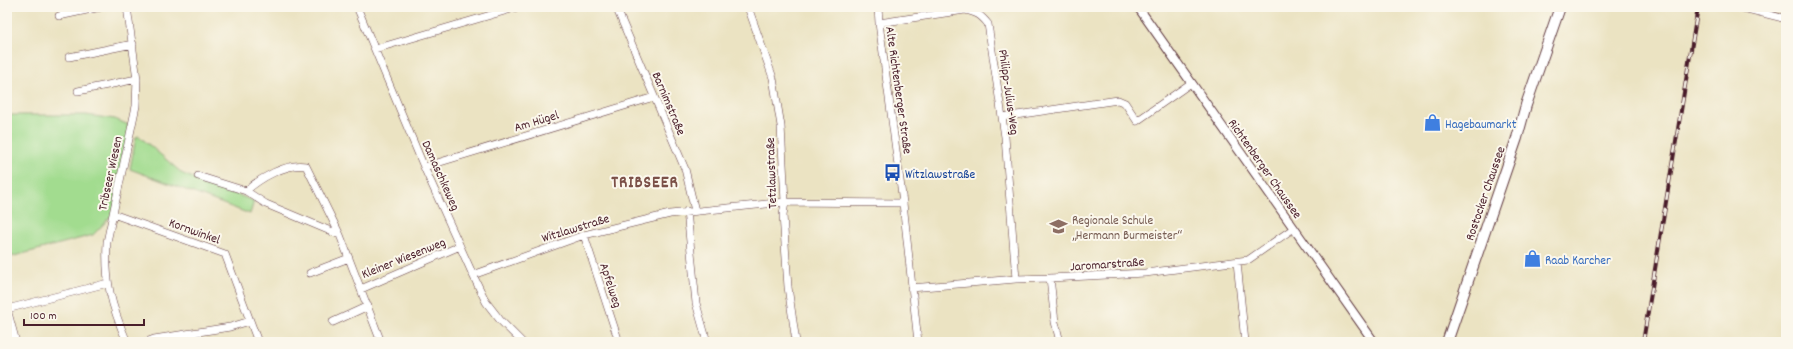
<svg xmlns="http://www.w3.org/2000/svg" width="1793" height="349" font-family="Dekko,sans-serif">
<rect width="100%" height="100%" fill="#fbf7ec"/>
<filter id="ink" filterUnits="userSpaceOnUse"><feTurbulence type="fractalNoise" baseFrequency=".025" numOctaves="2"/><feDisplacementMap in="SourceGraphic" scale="8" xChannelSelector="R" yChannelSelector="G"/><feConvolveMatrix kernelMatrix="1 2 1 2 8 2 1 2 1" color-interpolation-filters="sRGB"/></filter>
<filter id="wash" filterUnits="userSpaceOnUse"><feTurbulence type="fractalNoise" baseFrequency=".012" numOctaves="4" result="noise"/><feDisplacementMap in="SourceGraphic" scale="16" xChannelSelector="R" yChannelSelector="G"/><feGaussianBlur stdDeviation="0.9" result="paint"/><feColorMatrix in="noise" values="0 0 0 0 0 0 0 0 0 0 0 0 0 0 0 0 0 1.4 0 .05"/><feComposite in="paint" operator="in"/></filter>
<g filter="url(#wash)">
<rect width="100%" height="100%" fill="#ebe3c2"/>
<path fill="#a2dc8f" stroke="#767e5d" d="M7 115H86L115 119 131 126 113 214 93 235 7 258Z
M139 136 183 174 254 201 250 214 130 169 136 137Z"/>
</g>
<g filter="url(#ink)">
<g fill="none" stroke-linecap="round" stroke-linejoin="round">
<defs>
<path id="minor" d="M357 7 424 167 473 275 486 302 500 320 522 342
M616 7 685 169 695 211
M748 7 773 78 781 126 785 202 783 215 788 287 796 342
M878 7 879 23 903 203 918 342
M1739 7 1786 19
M59 16 101 7
M879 23 965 10C976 12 981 15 988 24L1005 137 1016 279
M375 49 518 7
M69 57 133 44
M78 91 137 79
M1002 117 1118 100 1125 103 1137 121 1191 83
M424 167 654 97
M198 176 246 191 266 204 340 235 381 342
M246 191C259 179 287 162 306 166L340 235
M687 211 696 303 707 342
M113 214 225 254 258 342
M584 235 619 342
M1237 262 1245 342
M310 273 349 258
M473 275 584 235 670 214 785 202 903 203
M1050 278 1055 322 1060 342
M911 288 1016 279 1050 278 1145 273 1248 260 1294 228
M361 289 460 246
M7 309 108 283
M7 309 16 342
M333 322 368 306
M127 342C111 305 105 283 107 242L136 106 137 79 127 7
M146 342 154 339 230 327 250 321"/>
<path id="tertiary" d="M1138 7 1374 342"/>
<path id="secondary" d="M1447 342 1517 138 1526 105 1560 7"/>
</defs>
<use href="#minor" stroke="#623c42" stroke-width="8"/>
<use href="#tertiary" stroke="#623c42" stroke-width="10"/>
<use href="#secondary" stroke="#623c42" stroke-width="12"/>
<use href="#minor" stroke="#fff" stroke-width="7"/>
<use href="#tertiary" stroke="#fff" stroke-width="8"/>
<use href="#secondary" stroke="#fff" stroke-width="10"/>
<defs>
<path id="rail" d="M1643 342 1698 7"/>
</defs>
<use href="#rail" stroke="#4a1f2b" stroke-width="4"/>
<use href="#rail" stroke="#fbf7ec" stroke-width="2.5" stroke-dasharray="8" stroke-linecap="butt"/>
</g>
</g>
<defs>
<symbol id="shop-bare" viewBox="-9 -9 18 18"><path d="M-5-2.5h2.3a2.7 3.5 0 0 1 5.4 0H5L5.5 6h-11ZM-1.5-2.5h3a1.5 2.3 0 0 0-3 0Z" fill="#3f7fe0" stroke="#fbf7ec" stroke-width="2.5" paint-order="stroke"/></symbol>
<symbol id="bus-bare" viewBox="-9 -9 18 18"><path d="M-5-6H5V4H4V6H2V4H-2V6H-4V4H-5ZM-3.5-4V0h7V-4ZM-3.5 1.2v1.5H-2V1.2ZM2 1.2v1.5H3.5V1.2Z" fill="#1a4fb4" stroke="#fbf7ec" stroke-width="2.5" paint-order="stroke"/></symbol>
<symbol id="school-bare" viewBox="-9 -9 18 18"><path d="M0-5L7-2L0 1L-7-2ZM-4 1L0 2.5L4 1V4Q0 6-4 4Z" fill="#8d6e63" stroke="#fbf7ec" stroke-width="2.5" paint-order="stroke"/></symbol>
</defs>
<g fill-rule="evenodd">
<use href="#shop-bare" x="1420" y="110" width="25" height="25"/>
<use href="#bus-bare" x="880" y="160" width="25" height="25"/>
<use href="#school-bare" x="1046" y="214" width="25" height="25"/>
<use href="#shop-bare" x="1520" y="246" width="25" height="25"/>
</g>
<g text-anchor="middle" stroke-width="4" stroke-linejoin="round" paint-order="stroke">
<g font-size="13" fill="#4a1f2b" stroke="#fbf7ec">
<text transform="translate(900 90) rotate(82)" y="5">Alte Richtenberger Straße</text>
<text transform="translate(1010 92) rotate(82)" y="5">Philipp-Julius-Weg</text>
<text transform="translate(670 103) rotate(67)" y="5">Barnimstraße</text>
<text transform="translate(536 120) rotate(-17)" y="5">Am Hügel</text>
<text transform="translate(1266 168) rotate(55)" y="5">Richtenberger Chaussee</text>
<text transform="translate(109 173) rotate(-78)" y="5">Tribseer Wiesen</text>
<text transform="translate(770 173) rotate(-92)" y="5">Tetzlawstraße</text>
<text transform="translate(442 175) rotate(66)" y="5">Damaschkeweg</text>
<text transform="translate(1484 193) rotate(-71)" y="5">Rostocker Chaussee</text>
<text transform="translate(575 227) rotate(-17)" y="5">Witzlawstraße</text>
<text transform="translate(195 230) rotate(20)" y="5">Kornwinkel</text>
<text transform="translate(403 257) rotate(-22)" y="5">Kleiner Wiesenweg</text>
<text transform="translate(1107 263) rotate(-4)" y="5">Jaromarstraße</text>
<text transform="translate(612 285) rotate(72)" y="5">Apfelweg</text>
</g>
<g font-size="13" fill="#366cbe" stroke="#fbf7ec" text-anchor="start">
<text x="1445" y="128">Hagebaumarkt</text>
<text x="1545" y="264">Raab Karcher</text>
</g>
<g font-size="13" fill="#164399" stroke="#fbf7ec" text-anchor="start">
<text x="905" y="178">Witzlawstraße</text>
</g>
<g font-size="13" fill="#785e54" stroke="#fbf7ec" text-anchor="start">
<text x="1072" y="224">Regionale Schule<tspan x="1072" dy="15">„Hermann Burmeister“</tspan></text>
</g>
<g font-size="17" font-weight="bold" letter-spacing="1" fill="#7b5048" stroke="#fbf7ec">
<text x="645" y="187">TRIBSEER</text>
</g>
</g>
<rect width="1793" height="349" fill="none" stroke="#fbf7ec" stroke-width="24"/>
<path d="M24 319v6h120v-6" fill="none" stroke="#4a1f2b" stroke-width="2"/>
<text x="30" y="319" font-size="12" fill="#4a1f2b" stroke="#fbf7ec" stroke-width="3" paint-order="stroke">100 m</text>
</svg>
